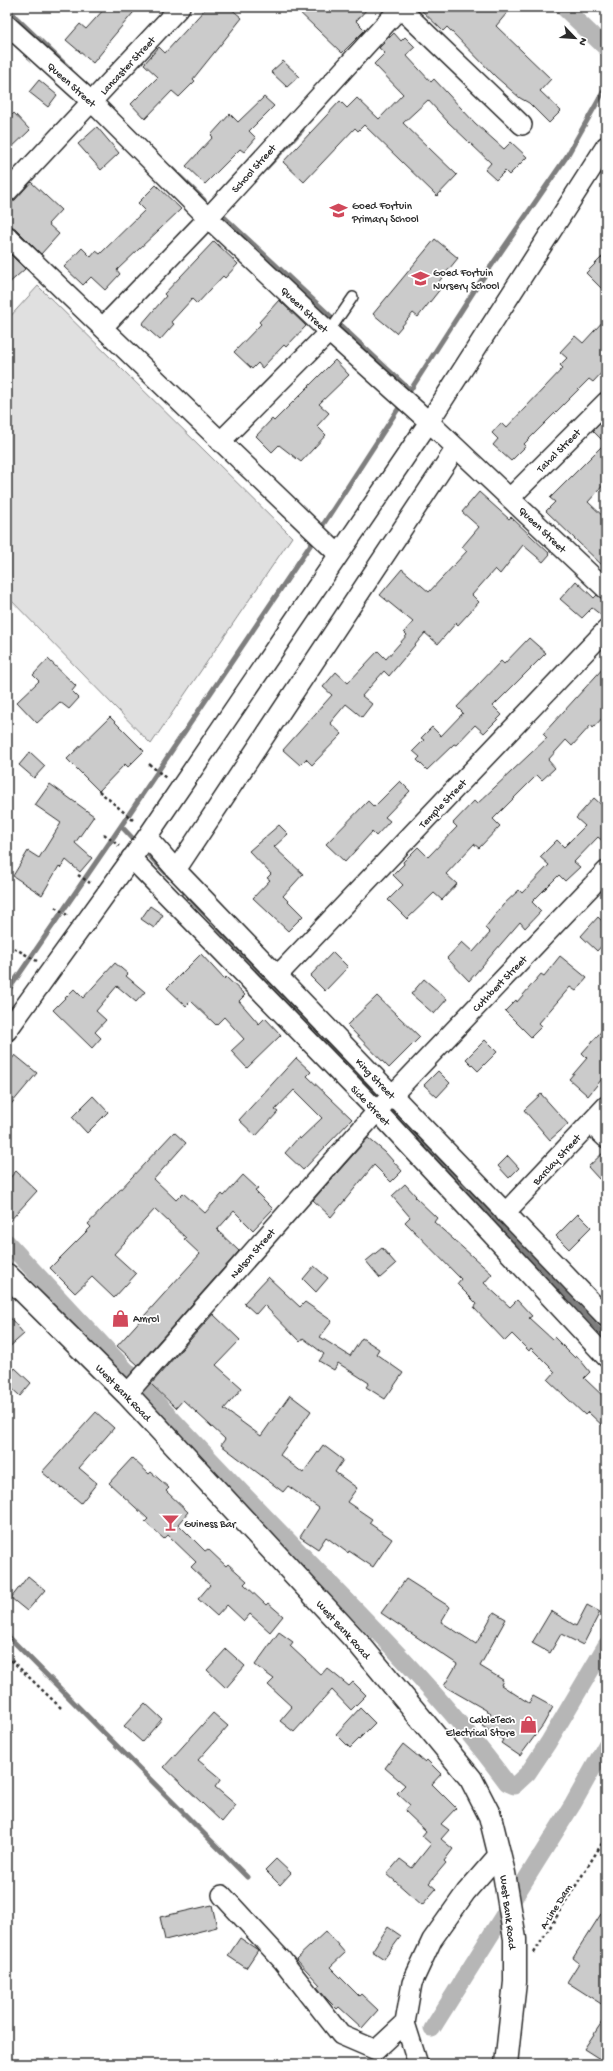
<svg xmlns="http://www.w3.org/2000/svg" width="613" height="2071" font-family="'Gochi Hand',sans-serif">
<rect width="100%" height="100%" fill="#fff"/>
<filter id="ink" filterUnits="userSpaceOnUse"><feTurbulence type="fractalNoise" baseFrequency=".025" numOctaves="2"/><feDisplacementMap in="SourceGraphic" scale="8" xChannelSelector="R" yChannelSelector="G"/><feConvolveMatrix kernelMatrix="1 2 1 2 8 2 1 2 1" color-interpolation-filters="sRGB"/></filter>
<g filter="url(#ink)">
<path fill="#e0e0e0" stroke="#868686" d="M38 286 292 537 151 744 7 596V320Z"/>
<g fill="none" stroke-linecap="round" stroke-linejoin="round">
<path stroke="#7e7e7e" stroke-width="5" d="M7 9 70 69
M171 168 204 200
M266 168 302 130
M225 212 222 215 410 390
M406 397 476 288 567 156 606 87
M319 531 402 403
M121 826 137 843
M143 849 169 876
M184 892 606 1337
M7 992 121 826 315 538
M7 1635 247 1877"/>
<path stroke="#b6b6b6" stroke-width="17" d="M563 7 606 48
M7 1242C97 1339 187 1436 279 1531 358 1612 440 1692 507 1783L514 1786 528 1773 548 1743 606 1645
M432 2029 573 1804 606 1745"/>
</g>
<path fill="#cbcbcb" stroke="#2b2b2b" d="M106 7H138L106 45 107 46 93 63 66 40 80 24 86 29Z
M207 7H229L242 18 193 79 195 81 179 97 172 91 145 119 131 104 158 77 144 64 159 47 165 53Z
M294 7H369L356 21 365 30 342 53Z
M418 7H512L496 26 551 79 540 91 561 111 549 123 529 103 520 98 496 77 447 27 443 31Z
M394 33 401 41 405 37 415 47 406 55 431 82 434 79 475 123 504 149 511 142 527 157 509 175 505 171 496 180 485 170 491 163 448 122 428 100 403 123 457 175 437 196 364 125 358 131 355 128 304 182 283 162 340 101 347 108 357 98 379 119 403 94 374 64 385 53 379 48Z
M283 61 299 76 287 87 271 72Z
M39 80 57 95 48 107 29 92Z
M264 97 274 106 249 131 256 138 244 152 240 149 205 184 186 166 213 137 211 135 230 114 238 122Z
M14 113 30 130 7 152V120Z
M97 127 119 153 101 170 78 144Z
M31 182 61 210 48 224 59 234 41 254 15 228 7 224V205L15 200Z
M156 185 181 209 117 270 120 274 105 290 91 277 83 285 64 267 82 248 91 257 96 251 100 254 145 210 138 203Z
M435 239 458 258 437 284 441 288 418 317 413 313 396 333 373 314Z
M214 241 238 264 225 278 223 276 197 304 192 299 171 322 174 324 160 340 142 324 166 296 164 294Z
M606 253V293L586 273Z
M10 254 25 269 7 285V257Z
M279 300 306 326 286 347 284 345 262 368 258 363 252 369 234 352 261 324 259 322Z
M606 318V368L593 382 589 379 524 444 526 446 511 461 493 445 498 439 492 433 501 423 506 428 563 368 560 365 567 358 560 352 575 336 583 343Z
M335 360 349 375 319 404 329 413 317 426 326 435 301 462 279 445 272 452 256 436 272 419 274 421Z
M606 418V482L588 502 606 519V569L546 511 555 502 550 498 605 443 593 431Z
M479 492 509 519 511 517 550 554 543 562 523 545 500 574 495 569 472 595 479 602 458 625 456 623 438 644 425 633 389 676 384 671 362 696 372 704 362 717 346 704 330 723 342 734 312 765 306 759 300 765 283 750 332 695 323 687 336 672 348 683 378 651 386 659 407 635 404 632 413 622 380 595 402 569 429 592 467 551 462 547 479 527 462 512Z
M576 581 594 598 597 595 606 600V619L592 608 582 618 560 599Z
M529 638 546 653 493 706 502 715 484 733 475 725 456 745 454 744 427 770 417 760 420 757 413 751 424 740 421 738 432 727 441 736 463 713 457 707 501 661 504 664Z
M48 659 76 686 72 691 79 698 69 709 60 702 37 723 17 702 39 681 33 675Z
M606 665V714L593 728 591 725 572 746 566 740 548 760 555 768 542 780 537 775 493 819 500 826 479 848 474 844 446 874 457 884 442 900 434 893 407 919 388 900 403 885 393 875 404 864 403 862 418 847 428 857 457 827 453 823 474 801 477 804 547 738 543 734Z
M110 717 144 751 128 767 125 764 99 791 67 759Z
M30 752 45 766 34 778 19 765Z
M400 781 410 791 385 817 390 821 376 836 372 832 345 862 326 844 368 801 374 807Z
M50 784 94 816 75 843 92 858 80 872 66 860 61 868 59 866 42 895 13 876 28 851 39 858 61 823 35 805Z
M594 798 606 809V844L598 837 574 862 580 867 565 881 559 875 532 902 541 911 525 928 520 922 469 981 447 958 462 942 473 952 490 933 485 928 503 905 519 890 522 893 549 865 540 857 557 840 564 847 585 826 576 818Z
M279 825 288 834 274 847 303 874 283 896 303 916 288 931 253 898 270 880 267 878 271 874 249 851Z
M150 906 163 915 154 928 141 919Z
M598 917 606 925V941L597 951 581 936Z
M333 952 348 967 325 991 310 976Z
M201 954 224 979 226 977 245 995 239 1001 259 1024 265 1018 281 1035 247 1068 231 1051 244 1039 224 1017 216 1025 191 1001 186 1006 167 988Z
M560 956 587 978 576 991 570 987 539 1023 542 1026 531 1037 505 1011 516 1000 517 1002 541 974 544 976Z
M115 963 128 974 126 976 145 992 136 1002 117 986 96 1011 106 1020 95 1032 101 1038 92 1048 53 1010 74 989 83 998Z
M424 979 447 999 434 1014 411 994Z
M377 996 420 1037 389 1068 347 1025Z
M606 1026V1074L588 1096 569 1079 587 1058 582 1053Z
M485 1040 497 1052 478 1071 466 1059Z
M15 1055 37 1073 7 1109V1065Z
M296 1058 311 1072 307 1076 352 1119 303 1170 285 1153 299 1137 300 1139 322 1118 294 1090 275 1110 278 1112 256 1136 239 1120Z
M438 1071 450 1083 437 1097 424 1085Z
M541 1094 568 1124 550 1140 524 1110Z
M93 1096 108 1112 87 1133 72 1117Z
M174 1132 186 1143 154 1179 176 1200 183 1193 205 1213 222 1194 224 1196 243 1175 258 1189 255 1191 273 1209 253 1230 234 1211 217 1230 239 1251 138 1365 117 1346 200 1254 184 1239 186 1238 155 1209 114 1254 136 1274 114 1298 92 1277 75 1293 50 1268 91 1227 88 1224Z
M368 1138 385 1152 402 1171 391 1182 374 1165 331 1217 313 1200Z
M606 1150V1172L599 1179 588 1167Z
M508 1156 519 1168 509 1178 498 1166Z
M16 1171 37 1191 7 1224V1181Z
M405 1184 416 1196 415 1197 437 1218 434 1222 492 1274 484 1283 510 1307 517 1300 532 1316 529 1318 552 1339 554 1337 575 1358 577 1356 590 1372 584 1378 606 1399V1429L588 1412 585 1415 548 1380 555 1372 531 1348 529 1351 512 1334 505 1341 474 1308 477 1304 457 1284 461 1279 405 1222 410 1217 392 1196Z
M578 1214 591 1227 569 1249 556 1236Z
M382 1248 396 1264 380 1278 366 1261Z
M314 1266 328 1278 316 1292 303 1279Z
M268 1277 300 1307 305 1302 332 1321 320 1337 350 1356 362 1338 379 1349 376 1354 403 1373 385 1399 366 1387 369 1383 338 1363 334 1370 319 1361 324 1354 303 1338 300 1342 264 1305 256 1314 244 1303Z
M7 1314 24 1334 7 1349Z
M213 1314 240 1340 216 1365 242 1388 224 1409 261 1436 290 1395 311 1411 280 1455 303 1473 323 1445 343 1460 335 1472 357 1488 347 1502 372 1519 369 1523 392 1539 373 1567 349 1551 348 1553 326 1537 318 1549 300 1537 319 1508 288 1486 283 1492 221 1445 225 1439 183 1400 176 1408 151 1384Z
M15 1368 31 1383 20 1396 7 1384V1378Z
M96 1412 114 1428 79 1468 97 1483 81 1503 62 1487 61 1488 42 1472Z
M132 1458 149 1474 151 1472 169 1488 166 1491 188 1512 178 1524 205 1551 208 1549 226 1566 228 1564 247 1581 244 1584 266 1605 268 1603 283 1616 270 1632 250 1614 244 1621 227 1605 217 1616 198 1599 210 1585 191 1567 196 1562 168 1535 164 1539 145 1522 148 1519 109 1483Z
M28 1576 45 1590 27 1611 11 1598Z
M406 1579 450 1607 441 1622 476 1644 494 1612 506 1619 480 1666 503 1680 501 1685 529 1703 533 1696 553 1707 543 1725 520 1756 501 1743 503 1740 482 1726 491 1713 444 1686 457 1664 381 1613Z
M587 1605 600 1612 583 1645 561 1634 550 1653 532 1643 551 1611 576 1626Z
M279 1632 293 1642 290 1646 321 1675 327 1668 349 1686 353 1682 366 1695 351 1710 332 1690 294 1732 280 1721 292 1707 268 1685 274 1679 255 1665Z
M226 1649 245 1666 226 1688 207 1670Z
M145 1703 162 1719 142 1742 124 1726Z
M360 1708 375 1723 350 1748 336 1734Z
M213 1713 228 1726 198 1760 221 1779 215 1787 236 1805 222 1822 164 1767Z
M403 1744 425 1762 427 1760 441 1774 432 1784 456 1808 441 1824 449 1830 441 1839 453 1849 444 1861 446 1863 429 1883 436 1889 422 1905 387 1874 400 1859 412 1868 431 1844 422 1836 426 1831 405 1811 410 1805 397 1793 405 1785 385 1768Z
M276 1859 291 1873 280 1885 265 1870Z
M212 1905 217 1927 165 1940 160 1917Z
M606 1906V2007L567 1982 579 1963 573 1958Z
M388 1927 401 1936 384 1959 372 1951Z
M326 1931 345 1953 330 1967 359 1996 361 1994 378 2010 362 2028 339 2007 337 2009 326 1998 317 1987 320 1985 296 1959Z
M240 1938 258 1950 246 1968 228 1956Z
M606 2016V2063L584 2049Z"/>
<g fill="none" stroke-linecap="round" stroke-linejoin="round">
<defs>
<path id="service" d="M329 332 353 297"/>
<path id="minor" d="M400 8 522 125
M7 25 92 102 208 218 329 332 429 422 606 589
M7 192 180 7
M7 236 338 554
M103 327 208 218 401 7
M220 442 329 332
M511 497 606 402
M147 837 176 870 606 1317
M131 858 377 1111 606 1357
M176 870 456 448
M278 975 606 630
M7 1031 147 837 429 422 606 146
M590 1123 606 1138
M505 1213 606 1106
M127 1394 379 1109 606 871
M222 1895 282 1960 341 2035 376 2050 405 2023 412 1983 432 1940 466 1892 500 1853
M405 2023 418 2064"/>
<path id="primary" d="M7 1275 127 1394 360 1645 471 1779 490 1816 504 1873 515 1939V1982L506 2064"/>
</defs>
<use href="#service" stroke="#2b2b2b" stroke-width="12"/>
<use href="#minor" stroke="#2b2b2b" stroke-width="22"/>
<use href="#primary" stroke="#2b2b2b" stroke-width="25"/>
<path stroke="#2b2b2b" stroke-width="2.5" stroke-dasharray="3 3" stroke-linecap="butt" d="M149 764 166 778
M99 791 133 820
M104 834 119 846
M78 875 90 883
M55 907 67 915
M14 948 37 961
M7 1656 61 1708
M534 1953 606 1837"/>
<use href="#service" stroke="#fff" stroke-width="9"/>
<use href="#minor" stroke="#fff" stroke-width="19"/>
<use href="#primary" stroke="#fff" stroke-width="22"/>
</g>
</g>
<defs>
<symbol id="school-bare" viewBox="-9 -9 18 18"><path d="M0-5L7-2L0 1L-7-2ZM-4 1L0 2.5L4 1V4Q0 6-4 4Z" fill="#d1495b" stroke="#fff" stroke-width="2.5" paint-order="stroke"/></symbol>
<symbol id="shop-bare" viewBox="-9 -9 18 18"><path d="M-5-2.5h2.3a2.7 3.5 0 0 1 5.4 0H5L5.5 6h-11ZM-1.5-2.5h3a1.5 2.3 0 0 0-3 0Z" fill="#d1495b" stroke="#fff" stroke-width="2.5" paint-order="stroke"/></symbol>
<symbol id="bar-bare" viewBox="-9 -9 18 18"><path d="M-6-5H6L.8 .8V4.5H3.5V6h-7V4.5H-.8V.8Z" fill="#d1495b" stroke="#fff" stroke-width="2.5" paint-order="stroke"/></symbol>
</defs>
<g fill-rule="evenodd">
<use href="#school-bare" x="326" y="198" width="25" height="25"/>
<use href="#school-bare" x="408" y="266" width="25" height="25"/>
<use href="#shop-bare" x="108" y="1306" width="25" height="25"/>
<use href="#bar-bare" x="158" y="1510" width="25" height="25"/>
<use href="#shop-bare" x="516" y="1712" width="25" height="25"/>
</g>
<g text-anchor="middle" stroke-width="3.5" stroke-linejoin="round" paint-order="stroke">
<g font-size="11" fill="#2b2b2b" stroke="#fff">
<text transform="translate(127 65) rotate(-47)" y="4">Lancaster Street</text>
<text transform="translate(72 84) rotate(42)" y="4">Queen Street</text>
<text transform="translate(253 168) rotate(-48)" y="4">School Street</text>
<text transform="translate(305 309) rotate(44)" y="4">Queen Street</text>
<text transform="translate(558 450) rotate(-45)" y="4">Tahal Street</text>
<text transform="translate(543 529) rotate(44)" y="4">Queen Street</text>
<text transform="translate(442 803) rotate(-46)" y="4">Temple Street</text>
<text transform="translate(499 983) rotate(-46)" y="4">Cuthbert Street</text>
<text transform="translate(376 1078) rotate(46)" y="4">King Street</text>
<text transform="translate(371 1105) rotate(46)" y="4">Side Street</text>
<text transform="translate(556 1159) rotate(-47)" y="4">Barclay Street</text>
<text transform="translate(252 1253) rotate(-49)" y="4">Nelson Street</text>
<text transform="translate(124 1392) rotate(46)" y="4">West Bank Road</text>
<text transform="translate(344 1629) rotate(48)" y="4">West Bank Road</text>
<text transform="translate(555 1906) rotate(-58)" y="4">A-Line Dam</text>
<text transform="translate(509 1912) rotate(83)" y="4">West Bank Road</text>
</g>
<g font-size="11" fill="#2b2b2b" stroke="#fff" text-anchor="start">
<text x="352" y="209">Goed Fortuin<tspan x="352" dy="13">Primary School</tspan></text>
<text x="433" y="276">Goed Fortuin<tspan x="433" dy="13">Nursery School</tspan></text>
<text x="133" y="1322">Amrol</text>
<text x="184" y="1527">Guiness Bar</text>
<text x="515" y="1723" text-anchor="end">CableTech<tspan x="515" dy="13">Electrical Store</tspan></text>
</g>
</g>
<rect width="613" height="2071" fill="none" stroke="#fff" stroke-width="24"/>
<rect x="12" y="12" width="589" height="2047" fill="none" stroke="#2b2b2b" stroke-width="1.5" filter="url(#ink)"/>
<g transform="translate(575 38) rotate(115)" stroke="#ffffff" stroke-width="3" paint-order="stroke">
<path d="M0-3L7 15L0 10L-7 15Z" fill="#2b2b2b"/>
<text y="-6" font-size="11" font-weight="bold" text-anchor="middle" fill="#2b2b2b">N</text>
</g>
</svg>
